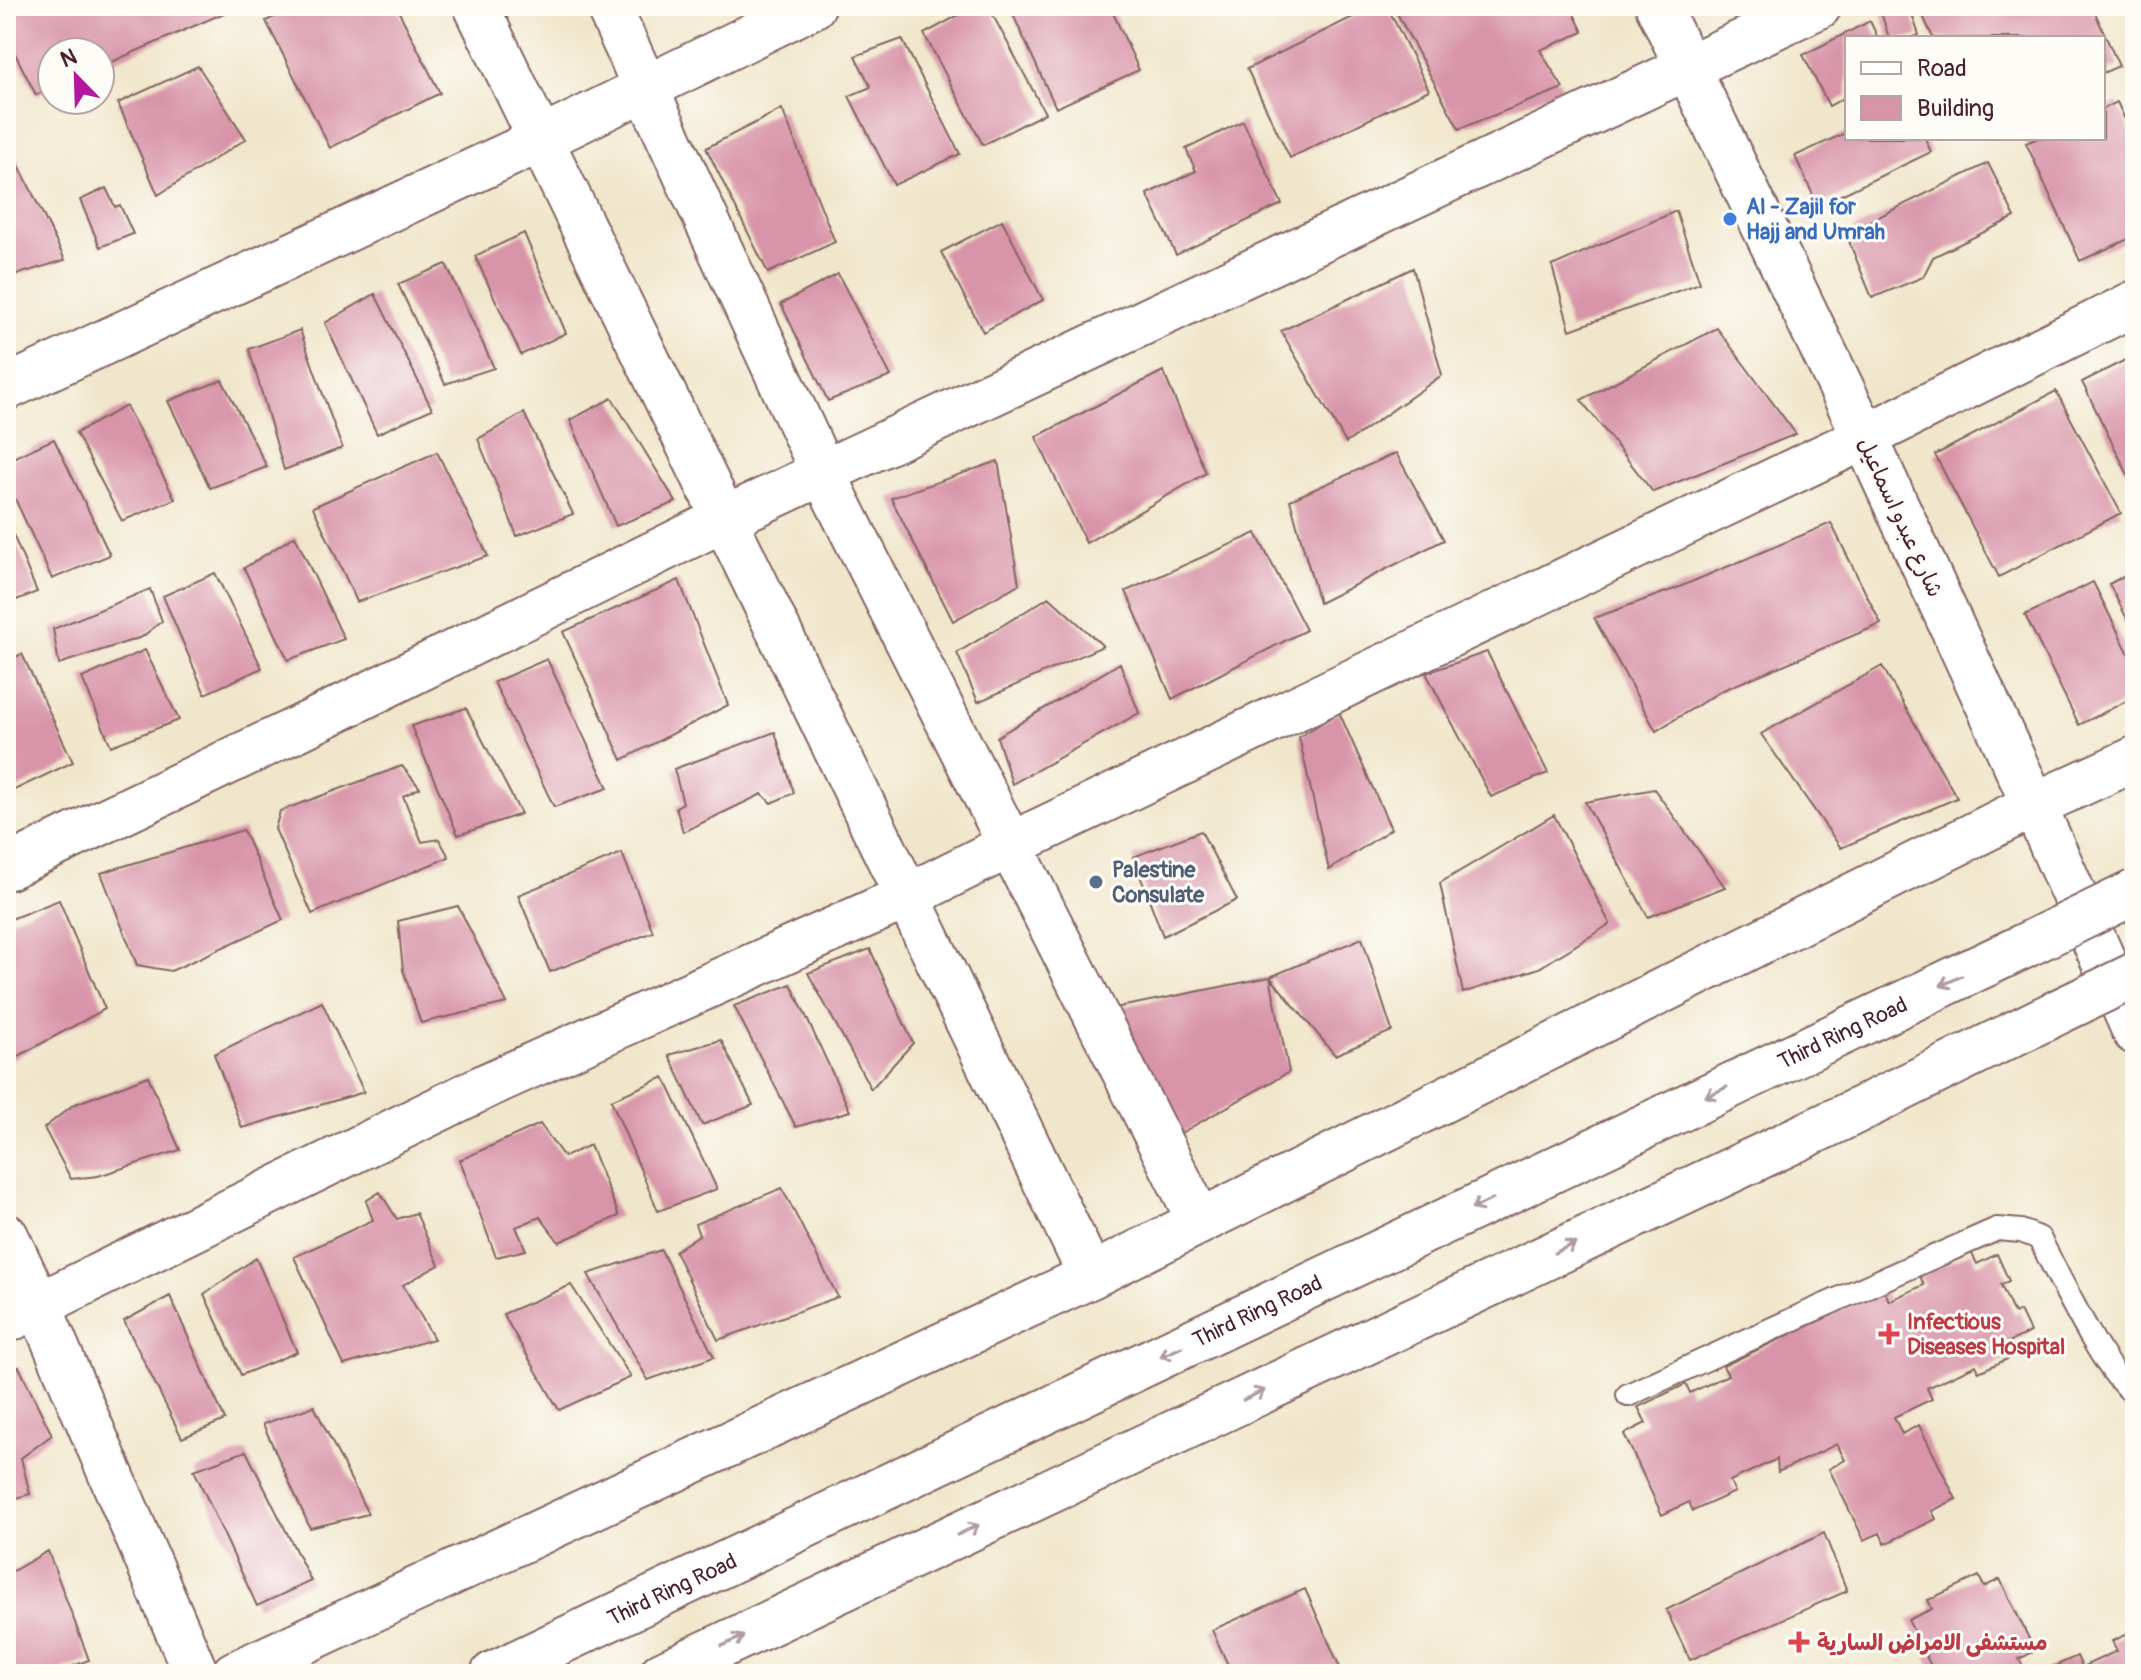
<svg xmlns="http://www.w3.org/2000/svg" width="2141" height="1680" font-family="Pangolin,'Playpen Sans Arabic',sans-serif">
<rect width="100%" height="100%" fill="#fdfcf7"/>
<filter id="ink" filterUnits="userSpaceOnUse"><feTurbulence type="fractalNoise" baseFrequency=".0125" numOctaves="2"/><feDisplacementMap in="SourceGraphic" scale="16" xChannelSelector="R" yChannelSelector="G"/><feConvolveMatrix kernelMatrix="1 2 1 2 8 2 1 2 1" color-interpolation-filters="sRGB"/></filter>
<filter id="wash" filterUnits="userSpaceOnUse"><feTurbulence type="fractalNoise" baseFrequency=".006" numOctaves="4" result="noise"/><feDisplacementMap in="SourceGraphic" scale="32" xChannelSelector="R" yChannelSelector="G"/><feGaussianBlur stdDeviation="1.8" result="paint"/><feColorMatrix in="noise" values="0 0 0 0 0 0 0 0 0 0 0 0 0 0 0 0 0 1.4 0 .05"/><feComposite in="paint" operator="in"/></filter>
<g filter="url(#wash)">
<rect width="100%" height="100%" fill="#f0e6cb"/>
<g id="blocks">
<path fill="#d894a9" d="M6 6H240L100 67V52H52V88L36 95 6 36Z
M297 6H396L440 93 330 148 266 21Z
M975 6H988L1045 113 983 145 924 34Z
M1009 6H1110L1139 70 1056 108Z
M1375 6H1387L1429 90 1290 158 1247 69Z
M1393 6H1570L1583 32 1540 50 1563 88 1459 129Z
M1879 6H1909L1919 35 1911 38H1889Z
M1927 6H2092L2119 66 2103 73V38H1933L1920 9Z
M1870 21 1878 38H1847V96L1829 106 1803 55Z
M902 39 960 154 894 185 849 96 871 87 855 56Z
M198 66 246 139 158 195 118 103Z
M2117 102 2135 141V236L2080 261 2026 143 2038 138H2103V109Z
M782 109 835 242 768 273 706 148Z
M1243 121 1282 204 1176 255 1147 194 1196 171 1186 149Z
M1847 132V138H1925L1931 152 1818 206 1795 156Z
M12 151 65 260 6 278V155Z
M1988 163 2015 217 1933 257 1923 277 1872 298 1848 239 1856 228Z
M106 188 115 207 120 205 133 234 100 247 80 200Z
M1676 211 1700 283 1570 330 1552 266Z
M1002 220 1043 300 983 332 941 252Z
M524 233 566 333 521 355 475 256Z
M446 264 494 368 445 384 398 284Z
M1413 268 1442 375 1346 443 1281 331Z
M838 274 891 376 828 401 781 304Z
M375 294 432 409 377 434 325 323Z
M1717 328 1796 434 1653 492 1581 400Z
M300 330 342 448 284 470 249 349Z
M2135 355V489L2082 382Z
M1163 371 1206 473 1086 543 1036 437Z
M222 380 267 467 210 488 168 401Z
M2056 391 2121 513 1999 577 1935 455Z
M612 398 676 502 616 526 570 420Z
M126 406 175 499 122 521 76 433Z
M524 413 573 514 517 536 478 439Z
M54 439 110 555 52 579 6 479V461Z
M437 452 488 556 357 602 313 507Z
M1396 453 1444 540 1319 603 1290 500Z
M998 461 1019 584 953 621 891 498Z
M6 518 37 592 6 604Z
M1831 523 1881 624 1721 691 1656 731 1594 618 1677 588Z
M1256 533 1306 630 1172 699 1126 591Z
M295 536 344 639 288 660 244 568Z
M2135 570V634L2109 584Z
M215 573 262 668 205 694 163 596Z
M679 580 728 705 622 760 563 632Z
M2093 582 2135 666V697L2079 725 2025 615Z
M150 589 162 621 142 637 59 664 53 629Z
M1049 597 1103 646 978 702 957 653Z
M145 650 179 720 111 746 82 678Z
M1487 652 1548 773 1491 797 1426 673Z
M22 654 73 762 6 794V661Z
M547 659 608 788 554 807 494 682Z
M1120 663 1139 713 1012 784 997 737Z
M1882 666 1957 798 1841 848 1761 734Z
M466 708 521 814 458 835 411 726Z
M1339 712 1391 829 1329 870 1299 737Z
M775 732 794 793 771 803 762 794 683 832 676 807 683 803 674 769Z
M402 766 420 788 403 796 422 842 439 839 449 857 312 914 275 829 280 811Z
M1654 789 1725 887 1648 917 1585 802Z
M1554 815 1610 924 1539 968 1463 993 1440 883Z
M243 830 283 920 171 971 137 965 101 873Z
M1201 831 1237 900 1163 936 1133 857Z
M622 853 653 932 550 972 518 895Z
M59 900 105 1009 13 1059 6 1044V921Z
M458 906 507 1003 421 1023 403 970 398 921Z
M1362 938 1392 1031 1335 1055 1270 977 1289 1072 1181 1133 1110 1009 1270 977Z
M870 949 913 1043 871 1089 808 973Z
M791 984 850 1111 796 1127 734 1006Z
M322 1002 364 1092 242 1128 214 1054Z
M721 1040 753 1105 702 1125 669 1055Z
M148 1076 180 1150 98 1176 71 1179 44 1128 73 1105Z
M664 1077 717 1189 658 1211 611 1100Z
M540 1124 564 1157 590 1145 619 1216 559 1242 540 1217 516 1227 526 1250 496 1257 460 1160Z
M782 1188 838 1297 718 1340 675 1251 699 1235 695 1224Z
M380 1192 397 1219 416 1213 439 1265 403 1285 434 1339 344 1365 294 1257 373 1220 366 1201Z
M661 1250 714 1357 648 1380 588 1274Z
M1971 1252 1977 1264 1997 1254 2009 1281 2001 1285 2014 1314 2020 1311 2030 1332 2007 1343 2014 1356 1979 1372 1976 1365 1927 1388 1932 1399 1894 1417 1902 1434 1919 1425 1956 1499 1932 1511 1936 1519 1885 1544 1880 1533 1864 1540 1829 1469 1845 1460 1837 1444 1778 1472 1777 1459 1730 1481 1735 1492 1693 1511 1689 1502 1662 1515 1624 1434 1646 1423 1638 1407 1686 1384 1690 1393 1728 1375 1723 1366 1884 1290 1889 1301 1924 1285 1920 1276Z
M256 1258 297 1352 241 1375 204 1294Z
M571 1285 631 1377 559 1410 503 1314Z
M170 1296 225 1420 182 1438 124 1321Z
M19 1367 52 1435 21 1458 30 1494 6 1501V1372Z
M314 1406 368 1514 310 1528 263 1424Z
M246 1451 311 1581 257 1606 194 1470Z
M1824 1533 1847 1591 1690 1660 1666 1610Z
M48 1551 89 1660 52 1674H6V1575Z
M1979 1576 1984 1587 2000 1579 2035 1651 2019 1659 2027 1674H1935L1908 1620 1932 1609 1928 1600Z
M1305 1589 1343 1674H1232L1212 1630Z
M2135 1631V1674H2037L2077 1656 2082 1667 2117 1651 2112 1641Z"/>
</g>
</g>
<g filter="url(#ink)">
<use href="#blocks" fill-opacity="0" stroke="#846563" stroke-width="2"/>
<g fill="none" stroke-linecap="round" stroke-linejoin="round">
<defs>
<path id="lane" d="M1628 1395 1800 1316 1997 1229 2021 1231 2039 1238C2055 1268 2109 1383 2135 1393"/>
<path id="street" d="M476 6 1091 1276
M608 6 823 473 1199 1220
M1658 6 1865 437 2034 805 2135 1032
M6 388 542 139 813 6
M6 868 312 722 724 519 1819 6
M6 1236 39 1306 196 1674
M6 1321 488 1085 908 896 1010 845 1865 437 2135 303
M234 1674 1091 1276 2034 805 2135 759"/>
<g id="highway">
<path id="s1" d="M493 1674 2022 947"/>
<path d="M662 1674 1842 1118 2060 1011"/>
</g>
</defs>
<use href="#lane" stroke="#846563" stroke-width="26"/>
<use href="#street" stroke="#846563" stroke-width="48"/>
<use href="#highway" stroke="#846563" stroke-width="48"/>
<use href="#lane" stroke="#fff" stroke-width="22"/>
<use href="#street" stroke="#fff" stroke-width="44"/>
<use href="#highway" stroke="#fff" stroke-width="44"/>
<defs>
<path id="highway-bridge" d="M2022 947 2135 892
M2060 1011 2135 975"/>
</defs>
<use href="#highway-bridge" stroke="#846563" stroke-width="48" stroke-linecap="butt"/>
<use href="#highway-bridge" stroke="#fff" stroke-width="44"/>
</g>
<defs><path id="oneway-shaft" d="M-6 0H5M1.5-3L5.5 0L1.5 3" fill="none" stroke-width="1.6" stroke-linecap="round" stroke-linejoin="round" transform="scale(2)"/></defs>
<g stroke="#ae9aa0">
<use href="#oneway-shaft" transform="translate(1951 981) rotate(155)"/>
<use href="#oneway-shaft" transform="translate(1716 1092) rotate(155)"/>
<use href="#oneway-shaft" transform="translate(1482 1204) rotate(155)"/>
<use href="#oneway-shaft" transform="translate(1565 1248) rotate(-25)"/>
<use href="#oneway-shaft" transform="translate(1171 1352) rotate(155)"/>
<use href="#oneway-shaft" transform="translate(1254 1395) rotate(-25)"/>
<use href="#oneway-shaft" transform="translate(968 1530) rotate(-25)"/>
<use href="#oneway-shaft" transform="translate(733 1641) rotate(-25)"/>
</g>
</g>
<circle fill="#3f7fe0" stroke="#fdfcf7" stroke-width="3" cx="1730" cy="219" r="8"/>
<circle fill="#5c6f8a" stroke="#fdfcf7" stroke-width="3" cx="1096" cy="882" r="8"/>
<g fill="#e0444e" stroke="#fdfcf7" stroke-width="3">
<path d="M1885 1322h8v8h8v8h-8v8h-8v-8h-8v-8h8z"/>
<path d="M1795 1630h8v8h8v8h-8v8h-8v-8h-8v-8h8z"/>
</g>
<g text-anchor="middle" stroke-width="6" stroke-linejoin="round" paint-order="stroke">
<g font-size="22" font-weight="bold" fill="#366cbe" stroke="#fdfcf7" text-anchor="start">
<text x="1746" y="214">Al - Zajil for<tspan x="1746" dy="25">Hajj and Umrah</tspan></text>
</g>
<g font-size="22" fill="#4a1f2b" stroke="#fdfcf7">
<text transform="translate(1901 517) rotate(65)" y="8">شارع عبدو اسماعيل</text>
<text dy="8" stroke="none"><textPath href="#s1" startOffset="1494">Third Ring Road</textPath></text>
<text dy="8" stroke="none"><textPath href="#s1" startOffset="846">Third Ring Road</textPath></text>
<text dy="8" stroke="none"><textPath href="#s1" startOffset="198">Third Ring Road</textPath></text>
</g>
<g font-size="22" font-weight="bold" fill="#4e5e75" stroke="#fdfcf7" text-anchor="start">
<text x="1112" y="877">Palestine<tspan x="1112" dy="25">Consulate</tspan></text>
</g>
<g font-size="22" font-weight="bold" fill="#be3a42" stroke="#fdfcf7" text-anchor="start">
<text x="1907" y="1329">Infectious<tspan x="1907" dy="25">Diseases Hospital</tspan></text>
<text x="1817" y="1650">مستشفى الامراض السارية</text>
</g>
</g>
<rect width="2141" height="1680" fill="none" stroke="#fdfcf7" stroke-width="32"/>
<rect x="1845" y="36" width="260" height="104" fill="#fdfcf7" stroke="#b5a4a5" stroke-width="2"/>
<rect x="1861" y="62" width="40" height="12" fill="#ffffff" stroke="#b5a4a5" stroke-width="2"/>
<text x="1917" y="76" font-size="24" fill="#4a1f2b">Road</text>
<rect x="1861" y="96" width="40" height="24" fill="#d894a9" stroke="#b5a4a5" stroke-width="2"/>
<text x="1917" y="116" font-size="24" fill="#4a1f2b">Building</text>
<g transform="translate(76 76) rotate(337)"><circle r="38" fill="#fdfcf7" stroke="#b5a4a5" stroke-width="2"/>
<path d="M0-6L14 30L0 20L-14 30Z" fill="#b5179e"/>
<text y="-12" font-size="22" font-weight="bold" text-anchor="middle" fill="#4a1f2b">N</text>
</g>
</svg>
